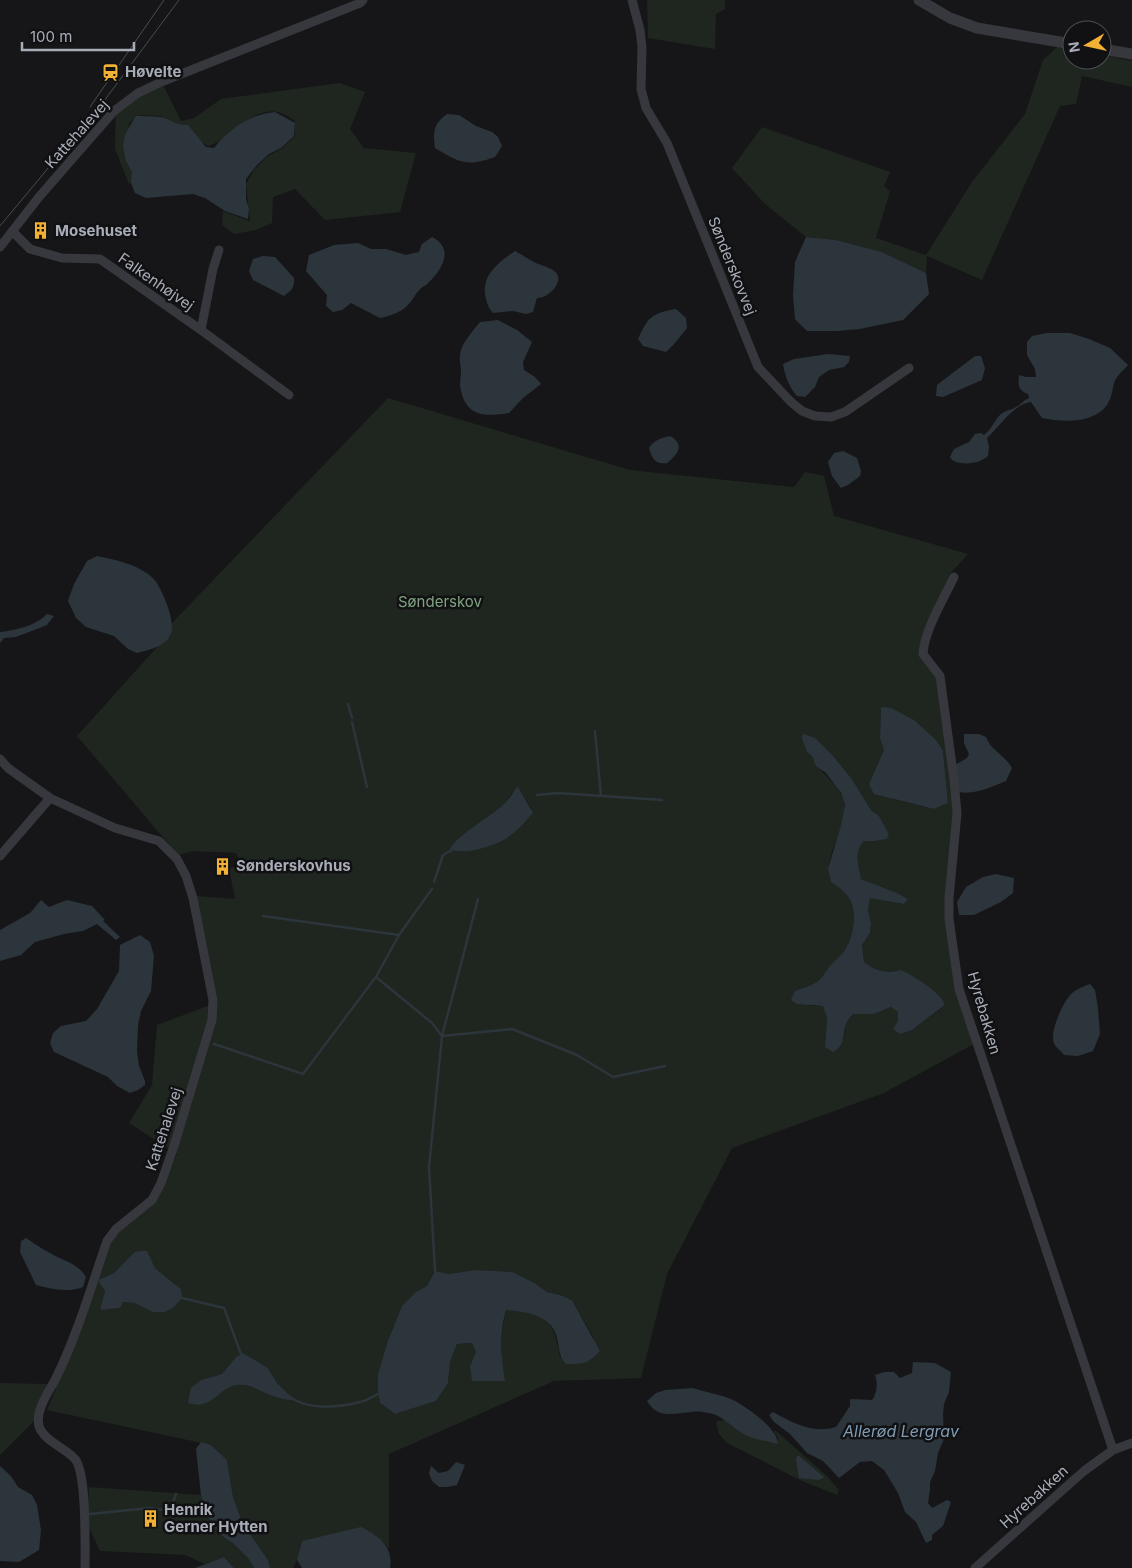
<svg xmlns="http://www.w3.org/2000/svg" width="1132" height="1568" font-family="Inter,sans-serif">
<rect width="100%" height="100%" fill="#161618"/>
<path fill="#1e261f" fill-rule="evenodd" d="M647 0H725V9L716 14 715 49 648 38Z
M1057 47 1072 50V60H1102V55L1132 61V87L1082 76 1076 104 1060 106 982 280 927 256 926 273 882 252 836 240 806 237 765 204 732 168 762 127 890 172 884 186 890 191 876 238 926 255 972 182 1025 114 1043 60Z
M340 83 365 92 350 129 364 148 416 153 400 212 325 220 295 189 273 197 272 223 256 230 234 234 222 225 223 211 250 221 246 184 254 170 268 156 281 149 295 136V121C291 119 286 114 281 113 252 104 233 139 208 146L161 116 140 115 129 123 127 161 137 178 129 184 115 149 116 107 163 85 181 121 194 118 221 99Z
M388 398 630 470 794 487 805 472 824 476 834 516 968 554 950 574 921 654 939 679 954 822 947 918 974 1044 884 1093 732 1148 667 1274 641 1378 554 1381 389 1454V1549L375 1534 302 1541 297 1560 293 1568H270L268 1560 243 1524 233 1497 227 1460 211 1445 47 1410 84 1320 114 1235 148 1209 177 1154 129 1123 152 1085 157 1025 218 1002 197 896 235 899 229 869 241 864 236 853 194 851 178 855 77 736 158 646 170 637 172 623ZM881 708H891L943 751 948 803 934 809 896 800 869 784 884 750 880 738ZM812 756H833L852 779 871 810 879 816 889 834 887 839 875 841H864C853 853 859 865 861 879L897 893 908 899 903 904 870 897 868 910 871 923 870 933 862 945 864 962C876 971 886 974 901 970 913 975 942 993 945 1005L942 1008 912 1030 898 1021V1012L891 1007 874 1014H853L846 1023 844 1038 825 1047 827 1018 823 1006H810L795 991C802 988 810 986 817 982 822 978 825 972 829 967 834 961 841 956 845 950 854 935 859 908 846 894 842 889 835 885 831 882 830 878 829 874 829 870 828 852 848 820 844 803 840 783 819 774 812 756ZM512 793C526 797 527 800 533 813L508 838 480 824 505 804ZM146 1251 155 1268 176 1284 135 1303 122 1302 120 1308 103 1310 100 1309 105 1291 101 1278 114 1273 129 1259ZM475 1270 513 1272 536 1284 547 1292 560 1295 572 1300 594 1338 560 1357C554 1318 545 1313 506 1310 500 1337 501 1354 504 1381H491L470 1366 476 1352 472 1343 457 1344 450 1362 448 1383 436 1401 395 1414 380 1403 378 1392V1374L387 1343 402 1306 416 1292 427 1286 435 1271 449 1274ZM243 1353 268 1368 277 1383 288 1395 297 1400 274 1397 258 1388 239 1384 228 1387 194 1405 201 1380 222 1374 236 1357Z
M0 1383 47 1384 35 1420 0 1455Z
M725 1420 748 1436 778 1443V1438L774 1432 775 1430 827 1476 839 1490 837 1495 802 1481 727 1443 719 1434 716 1423 718 1421Z
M89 1487 201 1495 206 1514 219 1534 234 1544 248 1558 254 1568H234L224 1557 205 1564 185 1555 100 1551 87 1523Z"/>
<path fill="#2c353c" d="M275 112 295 123 294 136 281 148 269 154 257 165 246 179V199L249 209 248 219 225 211 205 198 193 194 146 198 135 193 131 183 132 172 126 161 123 146 125 135 131 124 136 116C144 116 153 116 161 117 173 120 173 125 188 125L206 147 214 148C229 129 251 114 275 112Z
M447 114 459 115 476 126 492 132 498 137 502 146 495 157C467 167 460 163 435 148 433 132 433 124 447 114Z
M432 237C456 249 441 272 426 285 424 286 422 287 420 289 415 294 413 300 408 305 400 313 390 316 380 318L351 303 342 310 333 312 326 306 327 295 306 271 309 255 334 245 358 243 371 249H386L406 255 419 252 422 244Z
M806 237 836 240 882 252 926 273 929 294 903 320 860 329 837 331H807L795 319 793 296 795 262Z
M515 251C523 255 529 260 536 263 548 268 567 271 554 289 549 294 544 298 537 298L533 312 526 314 513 311 493 313C489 309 487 304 486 299 480 276 498 263 515 251Z
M263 256 275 257 294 278C295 288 291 291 284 296L253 280 249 271 253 259Z
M676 309 686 318 687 328 675 343 666 352 643 346 638 339C648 318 651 313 676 309Z
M498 320 517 330 532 342 523 362 524 370 535 377 541 384 523 398 509 413C484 417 465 417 460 386 460 381 461 376 461 371 461 366 459 360 460 355 461 343 473 331 480 322Z
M1047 333H1070L1089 339 1110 348 1128 365C1124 370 1116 376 1114 383 1112 391 1112 397 1107 405 1093 424 1063 422 1042 418L1031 402C1015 403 998 428 987 438L989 447 988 456C985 458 981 461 977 462 969 464 954 465 950 457L954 449 969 442 975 434 981 433 984 435C991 430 993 423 999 416 1004 410 1010 411 1016 407 1022 404 1022 401 1029 398L1028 394C1018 390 1018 385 1019 375L1026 377H1036L1035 369 1027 355V342L1032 336Z
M828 354 850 356 849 362 844 367 829 370 819 377 815 387 805 397 797 396C789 387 785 376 783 364L794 359Z
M975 356H981L985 368 982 380 943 397 936 396 937 385Z
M670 436C686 445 677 455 667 463 655 465 652 458 649 448 654 440 661 438 670 436Z
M843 451 857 458 861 471 860 476 848 485 841 488 832 476 828 462 834 453Z
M97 556C116 560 132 563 148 574 152 577 156 581 158 585 164 595 177 625 170 636 164 647 148 650 137 653L128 649 114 636 86 627 76 618 68 601 74 584 87 561Z
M47 614 54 616 47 625 16 637 4 638 0 643V632C17 630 35 626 47 614Z
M881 707 891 708 914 720 936 740 943 751 948 803 934 809 874 794 869 784 884 750 880 738Z
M803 734 815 738 833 756 852 779 871 810 879 816 889 834 887 839 875 841H864C853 853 859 865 861 879L897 893 908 899 904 904 870 898 868 910 871 923 870 933 862 945 864 962C876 971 886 974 901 970 913 975 942 993 945 1005L912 1030 900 1034 893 1029 898 1021V1012L891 1007 874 1014H853C851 1017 847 1020 846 1024 842 1036 846 1045 833 1052L825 1047 827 1018 823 1006 797 1004 791 1000 795 991C802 988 810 986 817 982 822 978 825 972 829 967 834 961 841 956 845 950 854 935 859 908 846 894 842 889 835 885 831 882L828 869 841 825 845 805 841 793 826 773 816 766 812 756 807 752 802 738Z
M964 734H979L986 737C992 752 1004 754 1012 768L1006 781C991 787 975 795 959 792L955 765 967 758 969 754 964 743Z
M518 786C522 796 528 803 533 813 525 822 516 832 507 838 495 846 462 856 450 849 456 836 490 817 503 805 509 800 513 792 518 786Z
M996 874 1014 878 1013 893 1001 902 974 915H959L957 902 966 887 983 877Z
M41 900 49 907 67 900 92 906 105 920 103 921 120 937 116 940 97 924 83 931 64 934 35 942 21 955 0 961V930L30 913Z
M140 935 150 942 154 956 151 991 141 1011 138 1025 137 1051 139 1066 145 1081V1085L138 1090 130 1093 117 1086 108 1077 54 1052 50 1043 53 1033 61 1026 86 1021 97 1009 119 971 120 945Z
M1090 984 1095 990 1098 1008 1100 1034 1093 1051 1078 1056 1064 1055C1061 1051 1055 1047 1054 1043 1049 1032 1064 1000 1072 993 1077 989 1084 986 1090 984Z
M26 1238C34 1243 42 1249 50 1253 63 1261 78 1263 86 1277L83 1287C68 1293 51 1289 36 1285L20 1252 21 1241Z
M140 1251H147L155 1268 181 1289 182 1298 174 1307 165 1312H153L135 1303 123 1302 120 1308 103 1310 100 1309 105 1291 99 1282 100 1279 114 1273 135 1252Z
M475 1270 513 1272 536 1284 547 1292 560 1295 572 1300 600 1351C588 1364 583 1364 566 1364 558 1355 560 1349 557 1338 552 1315 527 1312 506 1310 499 1334 501 1356 505 1381H472L470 1366 476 1352 472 1343 457 1344 450 1362 448 1383 436 1401 395 1414 380 1403 378 1392V1374L387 1343 402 1306 416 1292 427 1286 435 1271 449 1274Z
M243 1353 268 1368 277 1383 288 1394 298 1401C290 1400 282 1399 275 1397 262 1393 251 1383 237 1385 218 1387 213 1411 188 1403L191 1388 201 1380 222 1374 236 1357Z
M913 1362 935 1363 951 1372 949 1392 944 1404 943 1414 944 1439 938 1453 935 1471 930 1482V1489L928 1503 932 1508 947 1500 951 1502 943 1526 932 1535V1540L926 1543 916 1522 905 1512 898 1493 884 1470 872 1461 860 1462 839 1478 823 1461 807 1453 790 1434 774 1422 769 1415 773 1412C793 1423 813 1434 836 1427L850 1406V1399L872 1400C877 1394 878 1382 875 1375L885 1372H894L900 1378 912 1373Z
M693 1388C705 1392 719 1394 731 1399 744 1405 778 1428 778 1444 768 1441 757 1440 748 1436 733 1430 724 1415 708 1413 703 1412 697 1411 692 1412 675 1413 658 1420 647 1401L656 1393 665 1390Z
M201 1442 211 1445 227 1460 233 1497 243 1524 268 1560 270 1568H254L248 1558 234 1544 219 1534 206 1514 201 1495 196 1449Z
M798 1455 824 1477 819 1480 799 1478 796 1459Z
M456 1462 465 1465 457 1485 448 1487H439L432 1481 429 1473 431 1466 439 1473 448 1471Z
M0 1466 11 1476 18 1487 32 1495 37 1505 41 1530 39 1550 19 1562 0 1561Z
M361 1527C378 1535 394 1547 390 1568H302L297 1560 302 1541Z
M224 1557 234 1568H195Z"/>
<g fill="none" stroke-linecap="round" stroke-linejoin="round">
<path stroke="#2c353c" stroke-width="2.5" d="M348 704 352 718
M352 722 367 787
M595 731 601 796
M537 795 558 793 662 800
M434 882 443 855 452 850
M432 889 399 935 376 977 432 1023 442 1036 512 1029 577 1055 613 1077 665 1066
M263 916 399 935
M214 1044 303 1074 375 978
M435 1271 429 1167 442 1036 478 899
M182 1298 224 1308 241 1354
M295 1400C313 1410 341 1407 360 1402 366 1401 372 1397 378 1394
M90 1514 149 1508 170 1511 176 1494"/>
<path stroke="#37383d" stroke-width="9" d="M632 0 640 30 642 47 641 89 646 108 667 143 758 367 791 402 802 411 815 416 831 417 845 412 909 368
M13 232 30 249 62 258 100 259 201 330 289 395
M0 247 39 197 114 111 138 93 161 82 360 3 363 0
M201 330 213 269 219 250
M954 577C944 598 924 631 923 654L940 676 954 780 957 813 949 898V919L959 989 1113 1450
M0 759 8 768 50 798 115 828 159 841 177 859 186 876 193 898 213 1000 212 1020 174 1146 161 1183 152 1200 116 1229 107 1241C91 1287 77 1336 55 1380 48 1393 35 1411 39 1426 43 1440 65 1448 75 1459 87 1473 85 1547 85 1568
M0 856 50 798
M975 1568 1084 1471 1113 1450 1132 1443"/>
<path stroke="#37383d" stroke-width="11" d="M919 0 950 18 977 28 1072 44
M1102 49 1132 54"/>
<path stroke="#4a4c52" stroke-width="1" d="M90 107 164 0
M0 226 104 101 179 0"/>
</g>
<defs>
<symbol id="station-bare" viewBox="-9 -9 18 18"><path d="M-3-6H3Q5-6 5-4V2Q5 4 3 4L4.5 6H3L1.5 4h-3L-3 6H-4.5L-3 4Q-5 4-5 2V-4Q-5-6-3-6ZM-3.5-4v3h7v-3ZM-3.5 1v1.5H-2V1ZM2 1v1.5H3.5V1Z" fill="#f2b134" stroke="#111113" stroke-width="2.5" paint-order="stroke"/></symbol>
<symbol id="building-bare" viewBox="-9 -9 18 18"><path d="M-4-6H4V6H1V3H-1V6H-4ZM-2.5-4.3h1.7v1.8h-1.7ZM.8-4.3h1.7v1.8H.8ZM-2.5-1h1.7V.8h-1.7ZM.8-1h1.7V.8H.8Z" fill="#f2b134" stroke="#111113" stroke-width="2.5" paint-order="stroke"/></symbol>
</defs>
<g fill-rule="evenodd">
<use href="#station-bare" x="98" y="60" width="25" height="25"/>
<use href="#building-bare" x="28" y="218" width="25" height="25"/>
<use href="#building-bare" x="210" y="854" width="25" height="25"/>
<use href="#building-bare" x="138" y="1506" width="25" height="25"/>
</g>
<g text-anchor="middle" stroke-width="5" stroke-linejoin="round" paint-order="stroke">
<g font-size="15" font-weight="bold" fill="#a8adb8" stroke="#111113" text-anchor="start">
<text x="125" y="77">Høvelte</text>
<text x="55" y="236">Mosehuset</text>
<text x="236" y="871">Sønderskovhus</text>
<text x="164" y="1515">Henrik<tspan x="164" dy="17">Gerner Hytten</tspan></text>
</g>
<g font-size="15" fill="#a8adb8" stroke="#111113">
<text transform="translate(77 134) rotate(-48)" y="5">Kattehalevej</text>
<text transform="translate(732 266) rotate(68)" y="5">Sønderskovvej</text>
<text transform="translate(156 282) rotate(35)" y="5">Falkenhøjvej</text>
<text transform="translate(984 1013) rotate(74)" y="5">Hyrebakken</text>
<text transform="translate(164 1129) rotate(-72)" y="5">Kattehalevej</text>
<text transform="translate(1034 1497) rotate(-42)" y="5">Hyrebakken</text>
</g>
<g font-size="15" fill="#7fa381" stroke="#111113">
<text x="440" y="607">Sønderskov</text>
</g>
<g font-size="16" font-style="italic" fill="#7f9bb3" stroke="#111113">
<text x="901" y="1437">Allerød Lergrav</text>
</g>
</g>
<g transform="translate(1087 45) rotate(261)"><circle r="24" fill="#111113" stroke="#4d4f55"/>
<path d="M0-4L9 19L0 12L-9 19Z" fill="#f2b134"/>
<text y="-8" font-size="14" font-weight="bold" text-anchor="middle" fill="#a8adb8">N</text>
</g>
<path d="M22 42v8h112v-8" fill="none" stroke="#a8adb8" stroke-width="2.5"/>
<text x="30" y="42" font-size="15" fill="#a8adb8" stroke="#111113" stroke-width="4" paint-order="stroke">100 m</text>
</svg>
